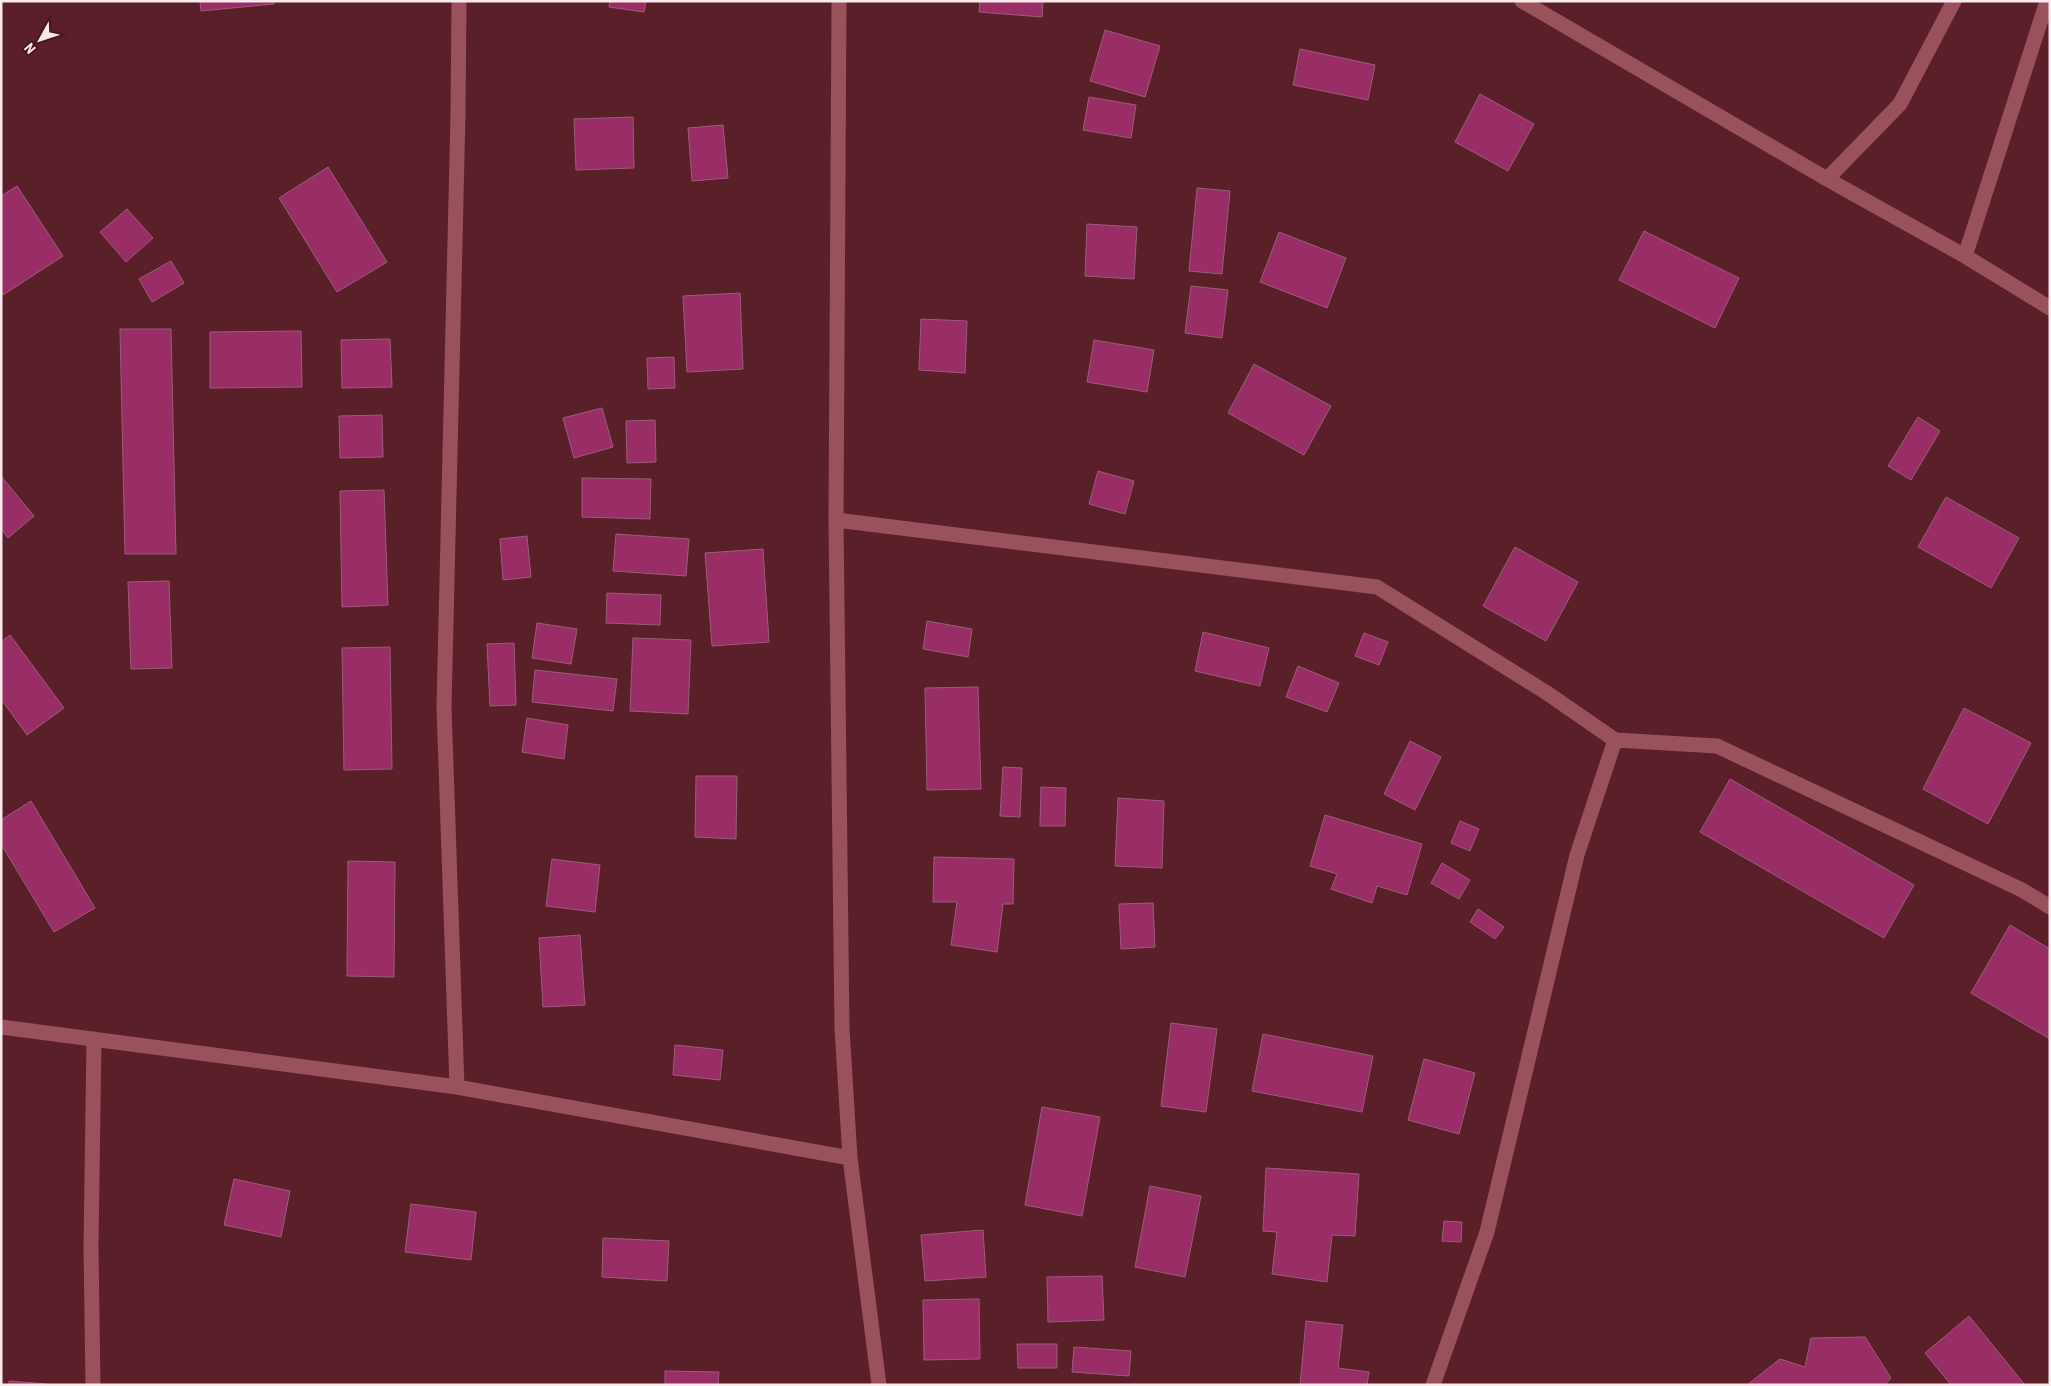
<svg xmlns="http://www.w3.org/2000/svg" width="2051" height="1386" font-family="'Roboto Condensed',sans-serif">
<rect width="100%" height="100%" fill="#5b1f2a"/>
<path fill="#992d66" stroke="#9b5d79" d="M200 1H274V4L201 11Z
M610 1H646L644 12 609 7Z
M980 1H1043L1042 17 979 12Z
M1105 30 1160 46 1145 97 1090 81Z
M1300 49 1375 65 1368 100 1293 85Z
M1480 94 1534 124 1508 171 1455 142Z
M1089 97 1136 105 1131 138 1083 130Z
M633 117 634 168 576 170 574 119Z
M723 125 728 178 692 181 688 128Z
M328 167 387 262 337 292 279 198Z
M17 186 63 256 3 295 1 292V196Z
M1197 188 1230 191 1222 274 1189 271Z
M127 209 153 238 126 262 100 232Z
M1087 224 1137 227 1134 279 1085 276Z
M1644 231 1739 278 1715 328 1619 280Z
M1279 232 1346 258 1327 308 1260 282Z
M171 261 184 283 152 302 139 279Z
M1191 286 1228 290 1222 338 1185 333Z
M740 293 743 369 687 372 683 296Z
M921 319 967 321 965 373 919 370Z
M120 329H171L176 554H125Z
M301 331 302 387 210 388V332Z
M390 339 392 387 342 388 341 340Z
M1094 340 1154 350 1147 392 1087 382Z
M674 357 675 388 648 389 647 358Z
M1254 364 1331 406 1304 455 1228 413Z
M602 408 613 447 574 458 563 418Z
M382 415 383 457 340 458 339 416Z
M1918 417 1940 431 1911 480 1888 466Z
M655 420 656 462 627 463 626 421Z
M1098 471 1134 481 1125 514 1089 504Z
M1 476 34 516 8 538 1 529Z
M582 478 651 479 650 519 582 517Z
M384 490 388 605 342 607 340 491Z
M1946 497 2019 538 1991 588 1918 547Z
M616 534 689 539 686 576 613 571Z
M527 536 531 577 503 580 500 539Z
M1515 547 1578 582 1546 641 1483 606Z
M763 549 769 642 712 646 705 553Z
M169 581 172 668 131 669 128 582Z
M607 593 661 595 660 625 606 623Z
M927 621 972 629 968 657 923 649Z
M537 623 577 629 571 664 532 658Z
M1203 632 1269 648 1260 686 1195 671Z
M1364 633 1388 642 1379 665 1355 656Z
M10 635 64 708 27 735 1 699V642Z
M633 638 691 640 688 714 630 711Z
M514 643 516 705 490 706 487 644Z
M390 647 392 769 344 770 342 648Z
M1298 666 1339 683 1327 712 1286 697Z
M535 670 617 679 613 711 532 702Z
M978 687 981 789 927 790 925 688Z
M1964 708 2031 743 1988 824 1923 789Z
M527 718 568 725 564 759 522 752Z
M1410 741 1441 757 1415 810 1384 794Z
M1003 767 1022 768 1020 817 1000 816Z
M696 776H737L736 839 695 837Z
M1730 779 1914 885 1884 938 1700 832Z
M1041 787 1066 788 1065 826H1040Z
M1118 798 1164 801 1162 868 1115 866Z
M31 801 95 908 54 932 1 844V820Z
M1325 815 1422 844 1407 895 1377 886 1372 903 1331 889 1337 874 1310 866Z
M1460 821 1479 829 1470 851 1451 843Z
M934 857 1014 859 1013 904H1003L997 952 951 945 957 902H933Z
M552 859 600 865 595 912 546 906Z
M348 861 395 862 394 977 347 976Z
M1442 863 1470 880 1459 899 1431 883Z
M1153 903 1155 947 1121 949 1119 904Z
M1478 909 1504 927 1495 939 1470 922Z
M2010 925 2050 949V1039L1971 993Z
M580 935 585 1005 543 1007 539 938Z
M1171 1023 1217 1029 1206 1112 1161 1106Z
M1263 1034 1373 1056 1362 1112 1252 1091Z
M675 1045 723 1050 720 1080 673 1075Z
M1424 1059 1475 1073 1459 1134 1408 1120Z
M1042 1107 1100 1117 1082 1216 1025 1205Z
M1266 1168 1359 1174 1355 1236 1332 1235 1327 1282 1272 1274 1277 1232 1263 1231Z
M234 1179 290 1191 281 1237 224 1225Z
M1150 1186 1201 1196 1185 1277 1135 1267Z
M411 1204 476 1212 471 1260 405 1252Z
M1444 1221 1462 1222 1461 1242 1442 1241Z
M983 1230 986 1277 925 1281 921 1235Z
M603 1238 669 1241 667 1281 602 1277Z
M1102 1276 1104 1320 1048 1322 1047 1277Z
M979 1299 980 1359 924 1360 923 1300Z
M1969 1316 2025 1385H1951L1925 1353Z
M1306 1321 1343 1325 1338 1368 1369 1372 1367 1385H1300Z
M1865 1337 1891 1378 1885 1385H1747L1780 1359 1805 1367 1811 1338Z
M1017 1344H1057V1368H1018Z
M1074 1347 1131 1351 1129 1376 1072 1372Z
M665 1371 719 1372 718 1385H665Z
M9 1381 47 1384 46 1385H9Z"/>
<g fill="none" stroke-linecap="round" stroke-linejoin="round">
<path stroke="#99515b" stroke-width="15" d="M839 1 836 520 842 1028 850 1158 879 1385
M1522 1 1827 179 1965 256 2050 308
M1827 179 1900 104 1954 1
M1965 256 2047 1
M836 520 1377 587 1547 693 1615 740 1717 746 2022 890 2050 907
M1 1027 457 1087 850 1158
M457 1087 444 707 458 114 459 1
M93 1385 91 1247 94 1039
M1433 1385 1487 1232 1577 855 1615 740"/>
</g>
<rect width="2051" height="1386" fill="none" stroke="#faeaeb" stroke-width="5"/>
<g transform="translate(40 40) rotate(230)" stroke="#4f1420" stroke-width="4" paint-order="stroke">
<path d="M0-4L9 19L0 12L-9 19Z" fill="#faeaeb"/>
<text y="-8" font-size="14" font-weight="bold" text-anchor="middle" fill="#faeaeb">N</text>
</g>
</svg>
